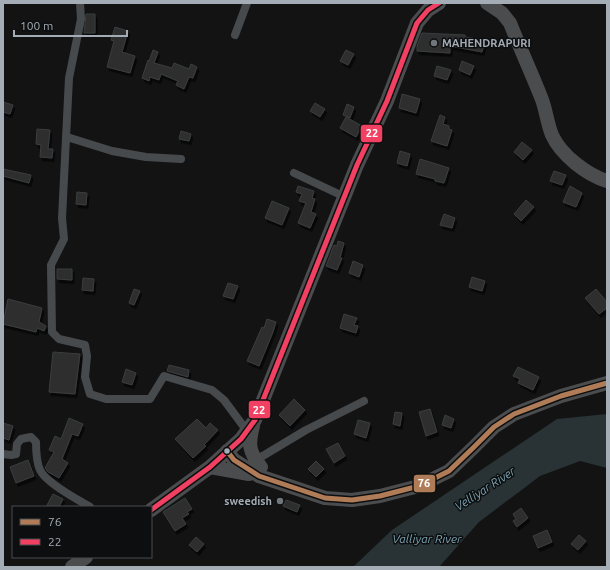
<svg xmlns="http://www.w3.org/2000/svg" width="610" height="570" font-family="Ubuntu,sans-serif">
<defs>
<filter id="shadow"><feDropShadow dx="2" dy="3.5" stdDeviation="0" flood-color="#0009"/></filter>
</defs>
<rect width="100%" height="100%" fill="#131313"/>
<path fill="#293336" d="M607 414V468L580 461 540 476 479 522 439 567H353L392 530 557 419Z"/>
<path fill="#2d2e2e" stroke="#3b3e3f" filter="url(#shadow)" d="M86 14H95V33H84Z
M115 27 128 31 122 52 135 56 130 73 107 67 114 41 111 40Z
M422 33 465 35V37L473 38V39L478 40V43L484 45 482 52 450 46V53L417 51V46Z
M153 50 158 52 154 63 172 68 174 63 189 69 191 64 197 67 193 78 189 77 184 89 176 85 178 81 161 74 159 80 150 77 149 81 142 78 148 60 149 61Z
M346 50 354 54 348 65 340 61Z
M462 61 474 66 470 75 459 70Z
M437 66 451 70 447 80 434 76Z
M402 94 420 99 416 113 399 108Z
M3 102 13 105 10 114 3 112Z
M315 103 325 109 320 117 310 111Z
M347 104 354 107 350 118 343 115Z
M440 115 445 117 443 124 449 126V129L452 130 447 146 431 141Z
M346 117 362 126 356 137 340 128Z
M37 129 50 130 48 149H53L52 158 40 157 41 145 36 144Z
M181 131 191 134 189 141 179 139Z
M522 142 532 150 523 160 514 152Z
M400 151 410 154 407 166 397 163Z
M420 159 449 168 444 183 435 181V179L416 174Z
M3 169 31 175 29 183 3 176Z
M554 171 566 175 562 185 550 181Z
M298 186 314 191 312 198 315 199 311 212 316 214 310 228 298 223 306 203 299 201 302 194 296 192Z
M570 186 582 193 576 207 563 202Z
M77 192 87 193 86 205 76 204Z
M526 200 534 207 521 221 514 214Z
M272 201 289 208 282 225 265 218Z
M444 214 455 218 452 228 440 225Z
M338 241 344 243 340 258H342L337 270 326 266 334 245 337 246Z
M353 261 363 265 359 277 349 273Z
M57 269H72V280L57 279Z
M472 277 485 281 482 291 469 287Z
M83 278 94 279 93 291 82 290Z
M228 283 238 286 233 299 223 296Z
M134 289 140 291 134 305 129 303Z
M596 289 607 302V308L599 314 585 298Z
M8 299 42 308 39 322 46 326 44 331 37 328 36 332 3 324Z
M344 314 357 318 354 325 358 326 356 333 340 328Z
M267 319 276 322 273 332 259 366 247 361 262 327 264 328Z
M53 352 80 354 75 394 49 392Z
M169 365 189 370 188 377 167 371Z
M518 367 539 377 533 390 518 383 520 379 513 376Z
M126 369 136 373 132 385 122 382Z
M294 399 305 410 290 426 279 415Z
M430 409 437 432 426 436 419 412Z
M395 412 402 413 400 426 393 424Z
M445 415 454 419 451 428 442 425Z
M69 418 83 424 78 436 72 434 62 459 68 463 59 478 48 472 45 468 54 452 49 450 55 436 61 439Z
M197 419 206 428 210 423 218 430 204 445 206 446 193 458 175 439Z
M358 420 370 423 366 438 354 434Z
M3 423 13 426 9 440 3 438Z
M338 443 345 456 334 463 326 449Z
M28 460 34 476 16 483 10 467Z
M316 461 324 469 316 477 308 469Z
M53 494 63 499 59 507H46Z
M185 498 192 509 187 512 189 514 182 518 186 524 175 531 163 512Z
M286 500 300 505 297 512 283 506Z
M521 508 528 518 517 527 513 521 516 519 513 514Z
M547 530 552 542 538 548 533 536Z
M579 535 586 541 578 550 571 544Z
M196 537 204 544 197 552 189 545Z"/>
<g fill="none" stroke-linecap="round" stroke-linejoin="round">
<path stroke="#474a4c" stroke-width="8" d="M80 3 81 19 69 78 62 218 64 239 51 265 52 332 59 339 85 345 87 356 85 377 90 394 106 399H150L164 376 212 390 224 400 247 431
M235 35 247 3
M67 137 112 151 146 157 181 159
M294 173 345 197
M3 454 11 455 16 454 17 444 21 439 31 437 36 442C36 451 36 461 40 470 46 483 77 499 90 507
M256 460 306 430 364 401"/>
<path stroke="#4a4c4e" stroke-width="14" d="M487 3 502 13 510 23C520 48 531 72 541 97 546 109 547 123 552 135 561 155 587 175 607 181
M253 426C248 445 249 452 261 467
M227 451 234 460 259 476 325 498 352 500 380 496 419 486 449 471 474 447 494 427 514 414 561 396 607 383
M210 467 249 474
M151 510 210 467 241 439 255 420 357 165 387 101 417 23 428 10 439 3
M72 567 86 557"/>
<defs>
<path id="bus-1" d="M227 451 234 460 259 476 325 498 352 500 380 496 419 486 449 471 474 447 494 427 514 414 561 396 607 383"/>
<path id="bus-2" d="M151 510 210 467 241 439 255 420 357 165 387 101 417 23 428 10 439 3"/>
</defs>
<use href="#bus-1" stroke="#0d0e0f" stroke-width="8"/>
<use href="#bus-2" stroke="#0d0e0f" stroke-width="8"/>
<use href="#bus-1" stroke="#b07c57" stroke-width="5"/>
<use href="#bus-2" stroke="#f24062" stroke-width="5"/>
</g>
<g fill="#71767c" stroke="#0d0e0f" stroke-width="1.5">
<circle cx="434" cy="43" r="4"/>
<circle cx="280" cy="501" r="4"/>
</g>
<circle fill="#a4acb5" stroke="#0d0e0f" stroke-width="1.5" cx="227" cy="451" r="3.5"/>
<g text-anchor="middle" stroke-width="3" stroke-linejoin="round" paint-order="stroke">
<g font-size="11" font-weight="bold" fill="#a4acb5" stroke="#0d0e0f" text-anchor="start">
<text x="442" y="47">MAHENDRAPURI</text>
<text x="272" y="505" text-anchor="end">sweedish</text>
</g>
<g font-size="12" font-style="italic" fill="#7aa2b1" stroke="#0d0e0f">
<text transform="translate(485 489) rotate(-33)" y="4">Velliyar River</text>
<text x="427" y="543">Valliyar River</text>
</g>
</g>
<g stroke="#0d0e0f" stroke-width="1.5">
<rect x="360" y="124" width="23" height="19" rx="4" fill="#f24062"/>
<rect x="248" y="400" width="23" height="19" rx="4" fill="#f24062"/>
<rect x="413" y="474" width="23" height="19" rx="4" fill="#b07c57"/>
</g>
<g font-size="11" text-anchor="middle" font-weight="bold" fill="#fff">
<text x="372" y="137">22</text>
<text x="259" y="414">22</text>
<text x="424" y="487">76</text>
</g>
<rect width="610" height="570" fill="none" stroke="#a4acb5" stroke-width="8"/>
<rect x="12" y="506" width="140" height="52" fill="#0d0e0f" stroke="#494d51"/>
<rect x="20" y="519" width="20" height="6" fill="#b07c57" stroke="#494d51"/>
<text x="48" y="526" font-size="12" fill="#a4acb5">76</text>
<rect x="20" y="539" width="20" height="6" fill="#f24062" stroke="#494d51"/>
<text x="48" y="546" font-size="12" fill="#a4acb5">22</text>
<path d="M14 30v6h113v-6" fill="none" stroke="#a4acb5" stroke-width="2"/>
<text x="20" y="30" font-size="12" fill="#a4acb5" stroke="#0d0e0f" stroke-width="3" paint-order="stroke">100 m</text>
</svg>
